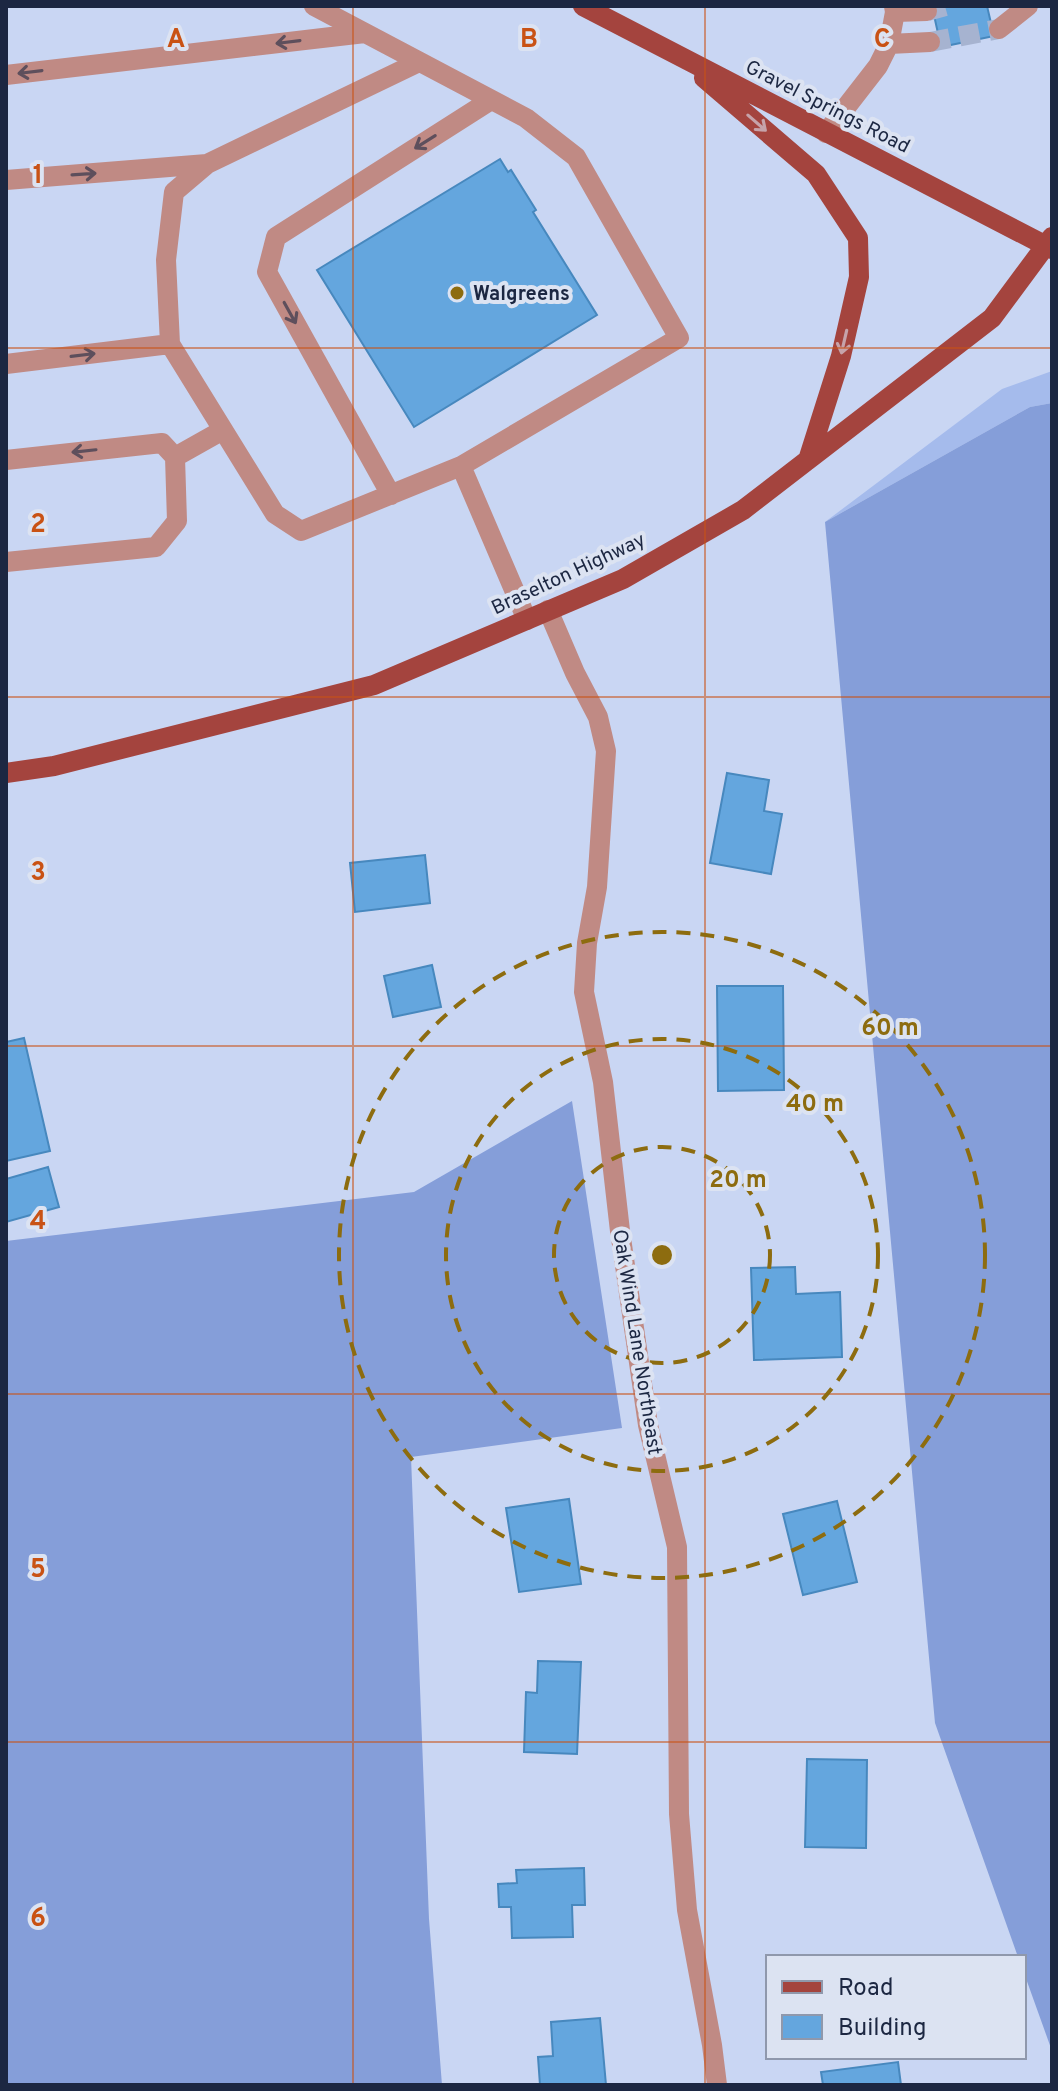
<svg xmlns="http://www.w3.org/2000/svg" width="1058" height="2091" font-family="Overpass,sans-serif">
<rect width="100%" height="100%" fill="#c9d6f3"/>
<path fill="#a5bbec" d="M1052 371V403L1030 407 825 522 1002 389Z"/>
<path fill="#859ed9" d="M1052 403V2051L1024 1973V1957H1018L935 1723 825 522 1030 407Z
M572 1101 622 1428 411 1457 429 1919 442 2085H6V1241L414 1192Z"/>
<path fill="#64a6de" stroke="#4788be" stroke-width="2" d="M932 6H987L994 36 941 47Z
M500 159 508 172 511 170 536 210 533 212 597 315 414 427 317 270Z
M727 773 769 780 764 811 782 814 771 874 710 863Z
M425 855 430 903 355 912 350 863Z
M432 965 441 1007 393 1017 384 976Z
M717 986H783L784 1090 718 1091Z
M24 1038 50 1151 6 1161V1042Z
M48 1167 59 1207 6 1222V1179Z
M795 1267 796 1294 840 1292 842 1357 754 1360 751 1268Z
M569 1499 581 1584 519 1592 506 1508Z
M837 1501 857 1582 803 1595 783 1514Z
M538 1661 581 1662 577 1754 524 1752 526 1692 537 1693Z
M807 1759 867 1760 866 1848 805 1847Z
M584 1868 585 1905H572L573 1937 512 1938 511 1907H499L498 1884 517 1883 516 1870Z
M600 2018 606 2085H540L538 2057 553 2056 551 2022Z
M898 2062 901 2085H823L821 2072Z"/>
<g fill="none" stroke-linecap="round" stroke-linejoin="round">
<path stroke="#a6b3d0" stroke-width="20" stroke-dasharray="20 10" stroke-linecap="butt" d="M927 11 945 6
M930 42 999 29"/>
<path stroke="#c08a84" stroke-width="20" d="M314 6 526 118 576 157 679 338 461 466 527 620
M894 6 895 12 927 11
M999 29 1028 6
M889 44 930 42
M419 62 207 164 174 192 166 260 170 344 275 514 301 531 461 466
M6 75 365 33
M826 133 878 66 889 44 895 12
M6 180 207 164
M6 364 170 344
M175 457 223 430
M6 460 162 443 175 457 177 521 156 547 6 562
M391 495 267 272 276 237 491 100
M548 610 575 673 598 717 606 751 597 887 587 943 584 992 603 1082 620 1231 648 1425 677 1547 679 1814 687 1910 712 2045 717 2085"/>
<path stroke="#a4443e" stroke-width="20" d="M583 6 1052 249
M704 78 816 174 858 238 859 277 841 356 808 460
M6 773 54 766 374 685 623 579 743 510 992 318 1052 237"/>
</g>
<defs><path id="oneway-shaft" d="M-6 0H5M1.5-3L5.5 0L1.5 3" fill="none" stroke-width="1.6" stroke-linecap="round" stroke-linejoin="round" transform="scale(2)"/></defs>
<g stroke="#5e4f5c">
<use href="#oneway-shaft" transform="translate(288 42) rotate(173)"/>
<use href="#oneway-shaft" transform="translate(30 72) rotate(173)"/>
<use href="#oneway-shaft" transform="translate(425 142) rotate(148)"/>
<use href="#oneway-shaft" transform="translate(84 174) rotate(-4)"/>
<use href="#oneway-shaft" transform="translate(290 313) rotate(61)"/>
<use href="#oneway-shaft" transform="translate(83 355) rotate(-7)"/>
<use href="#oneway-shaft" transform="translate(84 451) rotate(174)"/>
</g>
<g stroke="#c6a3aa">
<use href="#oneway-shaft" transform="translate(757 123) rotate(41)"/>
<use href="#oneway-shaft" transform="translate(844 342) rotate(103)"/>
</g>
<path fill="none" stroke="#c95214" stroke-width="2" stroke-opacity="0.55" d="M353 6V2085M705 6V2085M6 348H1052M6 697H1052M6 1046H1052M6 1394H1052M6 1742H1052"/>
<g fill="none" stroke="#8d6c0f" stroke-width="4" stroke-dasharray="14 10">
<circle cx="662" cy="1255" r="108"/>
<circle cx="662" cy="1255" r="216"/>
<circle cx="662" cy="1255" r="323"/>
</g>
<circle fill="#8d6c0f" stroke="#dce3f2" stroke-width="3" cx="457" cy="293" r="8"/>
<g text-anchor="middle" stroke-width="8" stroke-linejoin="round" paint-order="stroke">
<g font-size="20" fill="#1c2742" stroke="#dce3f2">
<text transform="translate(828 106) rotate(27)" y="7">Gravel Springs Road</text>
<text transform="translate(568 573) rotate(-25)" y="7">Braselton Highway</text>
<text transform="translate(638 1342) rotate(81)" y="7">Oak Wind Lane Northeast</text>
</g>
<g font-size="20" font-weight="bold" fill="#1c2742" stroke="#dce3f2" text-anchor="start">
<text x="473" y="300">Walgreens</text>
</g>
</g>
<g font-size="26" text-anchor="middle" font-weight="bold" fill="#c95214" stroke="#dce3f2" stroke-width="8" stroke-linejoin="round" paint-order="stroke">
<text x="176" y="47">A</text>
<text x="529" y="47">B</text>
<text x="882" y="47">C</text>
<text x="38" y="183">1</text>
<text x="38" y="532">2</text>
<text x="38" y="880">3</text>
<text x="38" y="1229">4</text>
<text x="38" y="1577">5</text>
<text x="38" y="1926">6</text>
</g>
<circle cx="662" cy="1255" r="12" fill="#8d6c0f" stroke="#dce3f2" stroke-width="4"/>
<g font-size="24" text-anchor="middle" font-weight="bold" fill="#8d6c0f" stroke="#dce3f2" stroke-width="8" stroke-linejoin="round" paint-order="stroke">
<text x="890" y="1035">60 m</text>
<text x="815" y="1111">40 m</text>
<text x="738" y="1187">20 m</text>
</g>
<rect width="1058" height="2091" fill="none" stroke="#1c2742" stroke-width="16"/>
<rect x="766" y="1955" width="260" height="104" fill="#dce3f2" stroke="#8f98ac" stroke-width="2"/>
<rect x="782" y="1981" width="40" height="12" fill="#a4443e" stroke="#8f98ac" stroke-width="2"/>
<text x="838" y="1995" font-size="24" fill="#1c2742">Road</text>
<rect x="782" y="2015" width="40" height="24" fill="#64a6de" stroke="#8f98ac" stroke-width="2"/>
<text x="838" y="2035" font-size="24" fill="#1c2742">Building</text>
</svg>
